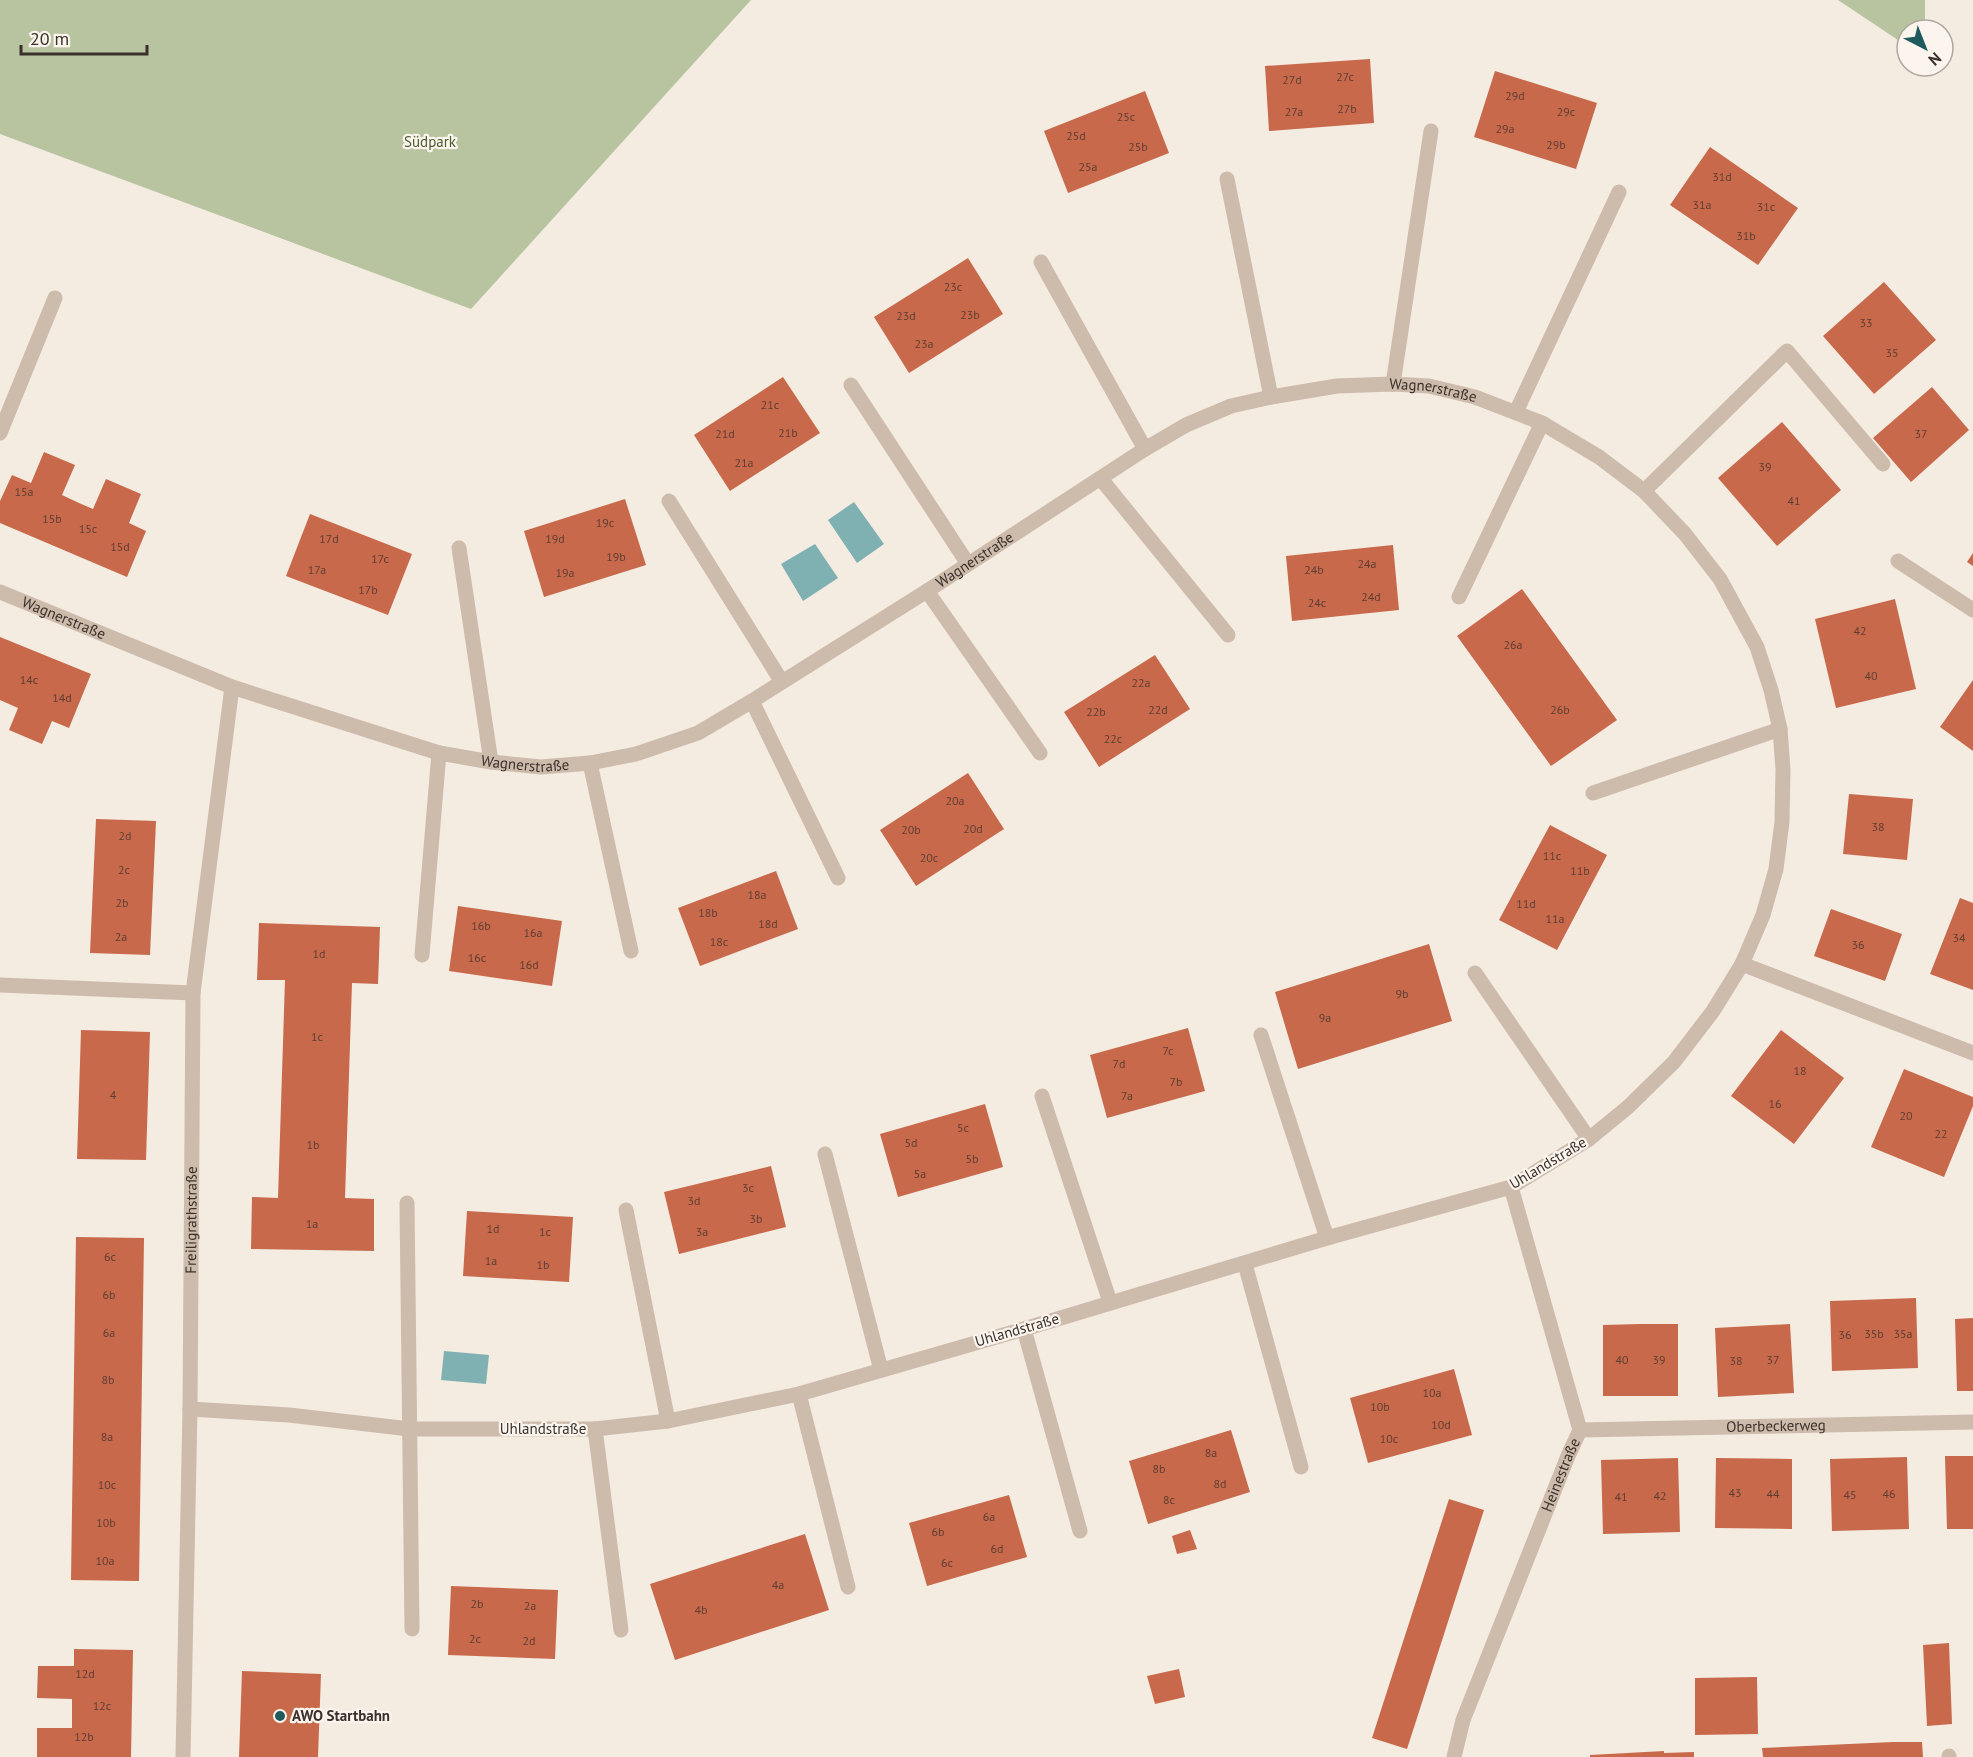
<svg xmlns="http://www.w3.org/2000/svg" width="1973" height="1757" font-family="'PT Sans',sans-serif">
<rect width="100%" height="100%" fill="#f4ebe1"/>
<path fill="#b8c4a0" d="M0 0H751L471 309 0 134Z
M1838 0H1925V30H1907V46Z"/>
<path fill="#7fb0b2" d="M854 502 884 544 857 563 828 520Z
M815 544 838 578 803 601 781 564Z
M444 1351 489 1355 486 1384 441 1380Z"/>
<path fill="#c8694b" d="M1370 59 1374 123 1269 131 1265 66Z
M1495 71 1597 103 1576 169 1474 137Z
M1145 91 1169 153 1068 193 1044 131Z
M1710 147 1798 208 1758 265 1670 205Z
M968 258 1003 314 909 373 874 317Z
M1884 282 1936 340 1874 394 1823 336Z
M783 377 820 433 730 491 694 435Z
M1932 387 1969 430 1911 482 1873 438Z
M1782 422 1841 490 1777 546 1718 478Z
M44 452 75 465 62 495 79 503 93 509 106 479 141 494 129 523 146 531 127 577 0 523V501L12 475 31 483Z
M625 499 646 565 544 597 524 531Z
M310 514 412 554 388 615 286 576Z
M1393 545 1399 610 1292 621 1286 556Z
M1973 553V566L1967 562Z
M1522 589 1617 720 1551 766 1457 636Z
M1895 599 1916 689 1836 708 1815 619Z
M0 637 91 674 69 728 52 721 42 744 9 730 18 708 0 700Z
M1155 655 1190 709 1099 767 1064 712Z
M1973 680V751L1940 727Z
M968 773 1004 829 916 886 880 830Z
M1849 794 1913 799 1907 860 1843 854Z
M96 819 156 821 150 955 90 953Z
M1550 825 1607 855 1557 950 1499 920Z
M776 871 798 929 700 966 678 908Z
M1960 898 1973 903V990L1930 974Z
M458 906 562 921 552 986 449 971Z
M1831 909 1902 934 1885 981 1814 956Z
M259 923 380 927 378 984 352 983 345 1198 374 1199V1251L251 1249 252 1197 278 1198 285 980H257Z
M1429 944 1452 1021 1298 1069 1275 992Z
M1188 1028 1205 1091 1107 1118 1090 1055Z
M81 1030 150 1032 146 1160 77 1159Z
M1781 1030 1844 1078 1794 1144 1731 1096Z
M1904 1069 1973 1097V1106L1944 1177 1871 1147Z
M985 1104 1003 1167 898 1197 880 1134Z
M771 1166 786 1227 679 1254 664 1192Z
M467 1211 573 1217 569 1282 463 1276Z
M76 1237 144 1238 139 1581 71 1580Z
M1916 1298 1918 1368 1832 1371 1830 1301Z
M1973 1318V1391H1957L1955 1319Z
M1640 1324H1678V1396H1603V1325Z
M1790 1324 1794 1393 1718 1397 1715 1328Z
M1454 1369 1472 1435 1368 1463 1350 1398Z
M1231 1430 1250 1492 1148 1524 1129 1461Z
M1945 1456H1973V1529H1947Z
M1907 1457 1909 1529 1832 1531 1830 1459Z
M1678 1458 1680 1532 1603 1534 1601 1460Z
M1716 1458 1792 1459V1529L1715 1528Z
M1009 1495 1027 1557 927 1586 909 1523Z
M1449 1499 1484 1510 1407 1749 1372 1738Z
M1190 1530 1197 1549 1177 1554 1172 1536Z
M805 1534 829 1610 675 1660 650 1584Z
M451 1586 558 1590 555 1659 448 1655Z
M1949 1643 1952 1724 1927 1726 1923 1645Z
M74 1649 133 1650 131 1757H37V1728H72V1699L37 1698 38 1666H74Z
M1179 1669 1185 1697 1155 1704 1147 1676Z
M242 1671 321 1674 318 1757H239Z
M1757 1677 1758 1734 1695 1735V1678Z
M1893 1742H1922L1923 1757H1763L1762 1748Z
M1664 1751V1753L1694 1752V1757H1590V1755Z"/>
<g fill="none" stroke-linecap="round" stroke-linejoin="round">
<g stroke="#cdbbac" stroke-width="15">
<path d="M1227 179 1271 397"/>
<path d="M1041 262 1145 449"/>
<path d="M1393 384 1431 131"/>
<path d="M851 385 968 564"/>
<path d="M1516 412 1619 192"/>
<path d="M0 433 55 298"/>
<path d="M1101 479 1228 635"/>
<path d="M1644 491 1787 351 1883 464"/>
<path d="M669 501 782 682"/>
<path d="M459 548 491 762"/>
<path d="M927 591 1040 753"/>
<path d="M1459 597 1542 423"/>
<path d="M752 701 838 878"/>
<path d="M590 763 631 951"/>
<path d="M1593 793 1780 729"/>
<path d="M422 955 439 753"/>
<path d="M1475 973 1589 1139"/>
<path d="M0 985 193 993"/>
<path d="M1261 1035 1327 1238"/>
<path d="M1042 1096 1110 1302"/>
<path d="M825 1154 881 1370"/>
<path d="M407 1203 412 1629"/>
<path d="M626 1210 668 1421"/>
<path d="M1245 1264 1301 1467"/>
<path d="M1024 1329 1080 1531"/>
<path d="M799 1394 848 1587"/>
<path d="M595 1429 621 1630"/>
<path d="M1949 1756V1757"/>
<path id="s1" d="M1454 1757 1463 1720 1568 1456 1580 1430 1511 1187"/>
</g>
<g stroke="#cdbbac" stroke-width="15">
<path d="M1898 561 1973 610"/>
<path id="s2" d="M0 592 232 687 439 753 491 762 541 767 590 763 636 754 698 733 752 701 927 591 1145 449 1186 425 1231 406 1271 397 1337 386 1393 384 1429 386 1475 397 1542 423 1599 457 1644 491 1685 534 1720 579 1757 647 1771 690 1780 729 1783 769 1782 822 1776 869 1763 915 1742 964 1713 1011 1674 1062 1628 1107 1589 1139 1511 1187 1327 1238 1024 1329 799 1394 668 1421 595 1429H410L289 1415 190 1409"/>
<path d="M1742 964 1973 1053"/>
<path id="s3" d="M1580 1430 1973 1422"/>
<path id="s4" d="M183 1757 190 1409 193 993 232 687"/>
</g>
</g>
<circle fill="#1f5a5e" stroke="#fbf5ee" stroke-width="2" cx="280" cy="1716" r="6"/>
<g text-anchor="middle" stroke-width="4.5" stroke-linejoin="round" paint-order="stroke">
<g font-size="12" fill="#5e3e33">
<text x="1345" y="81">27c</text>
<text x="1292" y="84">27d</text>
<text x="1515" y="100">29d</text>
<text x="1347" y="113">27b</text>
<text x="1294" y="116">27a</text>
<text x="1566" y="116">29c</text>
<text x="1126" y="121">25c</text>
<text x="1505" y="133">29a</text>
<text x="1076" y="140">25d</text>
<text x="1556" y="149">29b</text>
<text x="1138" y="151">25b</text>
<text x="1088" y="171">25a</text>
<text x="1722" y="181">31d</text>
<text x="1702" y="209">31a</text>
<text x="1766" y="211">31c</text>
<text x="1746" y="240">31b</text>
<text x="953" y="291">23c</text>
<text x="970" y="319">23b</text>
<text x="906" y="320">23d</text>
<text x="1866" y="327">33</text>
<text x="924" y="348">23a</text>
<text x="1892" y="357">35</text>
<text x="770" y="409">21c</text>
<text x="788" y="437">21b</text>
<text x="725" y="438">21d</text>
<text x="1921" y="438">37</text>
<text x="744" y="467">21a</text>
<text x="1765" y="471">39</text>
<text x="24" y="496">15a</text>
<text x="1794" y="505">41</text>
<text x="52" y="523">15b</text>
<text x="605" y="527">19c</text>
<text x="88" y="533">15c</text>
<text x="329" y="543">17d</text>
<text x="555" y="543">19d</text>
<text x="120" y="551">15d</text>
<text x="616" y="561">19b</text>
<text x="380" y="563">17c</text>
<text x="1367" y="568">24a</text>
<text x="317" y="574">17a</text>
<text x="1314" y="574">24b</text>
<text x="565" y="577">19a</text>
<text x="368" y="594">17b</text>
<text x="1371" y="601">24d</text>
<text x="1317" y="607">24c</text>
<text x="1860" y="635">42</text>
<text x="1513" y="649">26a</text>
<text x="1871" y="680">40</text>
<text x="29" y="684">14c</text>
<text x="1141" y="687">22a</text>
<text x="62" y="702">14d</text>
<text x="1158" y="714">22d</text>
<text x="1560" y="714">26b</text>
<text x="1096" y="716">22b</text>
<text x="1113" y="743">22c</text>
<text x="955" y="805">20a</text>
<text x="1878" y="831">38</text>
<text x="973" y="833">20d</text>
<text x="911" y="834">20b</text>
<text x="125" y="840">2d</text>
<text x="1552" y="860">11c</text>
<text x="929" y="862">20c</text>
<text x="124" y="874">2c</text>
<text x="1580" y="875">11b</text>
<text x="757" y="899">18a</text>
<text x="122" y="907">2b</text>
<text x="1526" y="908">11d</text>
<text x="708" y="917">18b</text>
<text x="1555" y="923">11a</text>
<text x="768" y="928">18d</text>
<text x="481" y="930">16b</text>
<text x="533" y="937">16a</text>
<text x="121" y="941">2a</text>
<text x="1959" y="942">34</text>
<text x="719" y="946">18c</text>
<text x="1858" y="949">36</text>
<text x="319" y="958">1d</text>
<text x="477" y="962">16c</text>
<text x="529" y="969">16d</text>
<text x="1402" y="998">9b</text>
<text x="1325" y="1022">9a</text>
<text x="317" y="1041">1c</text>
<text x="1168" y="1055">7c</text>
<text x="1119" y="1068">7d</text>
<text x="1800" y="1075">18</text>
<text x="1176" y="1086">7b</text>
<text x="113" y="1099">4</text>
<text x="1127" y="1100">7a</text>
<text x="1775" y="1108">16</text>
<text x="1906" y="1120">20</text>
<text x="963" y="1132">5c</text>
<text x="1941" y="1138">22</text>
<text x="911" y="1147">5d</text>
<text x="313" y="1149">1b</text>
<text x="972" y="1163">5b</text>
<text x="920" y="1178">5a</text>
<text x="748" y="1192">3c</text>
<text x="694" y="1205">3d</text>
<text x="756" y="1223">3b</text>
<text x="312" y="1228">1a</text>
<text x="493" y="1233">1d</text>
<text x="545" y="1236">1c</text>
<text x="702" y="1236">3a</text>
<text x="110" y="1261">6c</text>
<text x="491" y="1265">1a</text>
<text x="543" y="1269">1b</text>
<text x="109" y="1299">6b</text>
<text x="109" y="1337">6a</text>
<text x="1874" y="1338">35b</text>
<text x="1903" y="1338">35a</text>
<text x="1845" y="1339">36</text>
<text x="1622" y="1364">40</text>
<text x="1659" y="1364">39</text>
<text x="1773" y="1364">37</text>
<text x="1736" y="1365">38</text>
<text x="108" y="1384">8b</text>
<text x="1432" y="1397">10a</text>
<text x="1380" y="1411">10b</text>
<text x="1441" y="1429">10d</text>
<text x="107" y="1441">8a</text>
<text x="1389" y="1443">10c</text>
<text x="1211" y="1457">8a</text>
<text x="1159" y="1473">8b</text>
<text x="1220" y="1488">8d</text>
<text x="107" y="1489">10c</text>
<text x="1735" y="1497">43</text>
<text x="1773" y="1498">44</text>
<text x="1889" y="1498">46</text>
<text x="1850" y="1499">45</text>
<text x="1660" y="1500">42</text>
<text x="1621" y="1501">41</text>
<text x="1169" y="1504">8c</text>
<text x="989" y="1521">6a</text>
<text x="106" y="1527">10b</text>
<text x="938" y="1536">6b</text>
<text x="997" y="1553">6d</text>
<text x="105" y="1565">10a</text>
<text x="947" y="1567">6c</text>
<text x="778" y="1589">4a</text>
<text x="477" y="1608">2b</text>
<text x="530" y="1610">2a</text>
<text x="701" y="1614">4b</text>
<text x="475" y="1643">2c</text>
<text x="529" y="1645">2d</text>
<text x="85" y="1678">12d</text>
<text x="102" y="1710">12c</text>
<text x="84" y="1741">12b</text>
</g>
<g font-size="15" fill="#4a5a2e" stroke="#fbf5ee">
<text x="430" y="147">Südpark</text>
</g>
<g font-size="15" fill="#3b302b" stroke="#fbf5ee">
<text dy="5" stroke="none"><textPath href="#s2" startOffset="1563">Wagnerstraße</textPath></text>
<text dy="5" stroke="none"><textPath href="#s2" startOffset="1059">Wagnerstraße</textPath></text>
<text dy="5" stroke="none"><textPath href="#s2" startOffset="69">Wagnerstraße</textPath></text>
<text dy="5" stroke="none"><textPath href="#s2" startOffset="555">Wagnerstraße</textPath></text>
<text transform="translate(1548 1163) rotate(-31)" y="5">Uhlandstraße</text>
<text dy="5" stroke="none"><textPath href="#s4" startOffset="537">Freiligrathstraße</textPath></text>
<text transform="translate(1017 1330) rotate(-16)" y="5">Uhlandstraße</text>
<text dy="5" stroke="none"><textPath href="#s3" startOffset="196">Oberbeckerweg</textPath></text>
<text x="543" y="1434">Uhlandstraße</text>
<text dy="5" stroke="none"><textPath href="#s1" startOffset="302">Heinestraße</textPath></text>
</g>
<g font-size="15" font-weight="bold" fill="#3b302b" stroke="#fbf5ee" text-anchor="start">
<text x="292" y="1721">AWO Startbahn</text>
</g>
</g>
<g transform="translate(1925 48) rotate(138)"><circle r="28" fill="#fbf5ee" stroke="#aea6a0" stroke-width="1.5"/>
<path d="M0-4.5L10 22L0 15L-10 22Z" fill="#1f5a5e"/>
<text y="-9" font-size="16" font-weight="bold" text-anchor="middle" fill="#3b302b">N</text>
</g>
<path d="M21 45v9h126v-9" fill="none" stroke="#3b302b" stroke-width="3"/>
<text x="30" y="45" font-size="18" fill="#3b302b" stroke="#fbf5ee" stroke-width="4.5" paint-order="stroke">20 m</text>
</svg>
